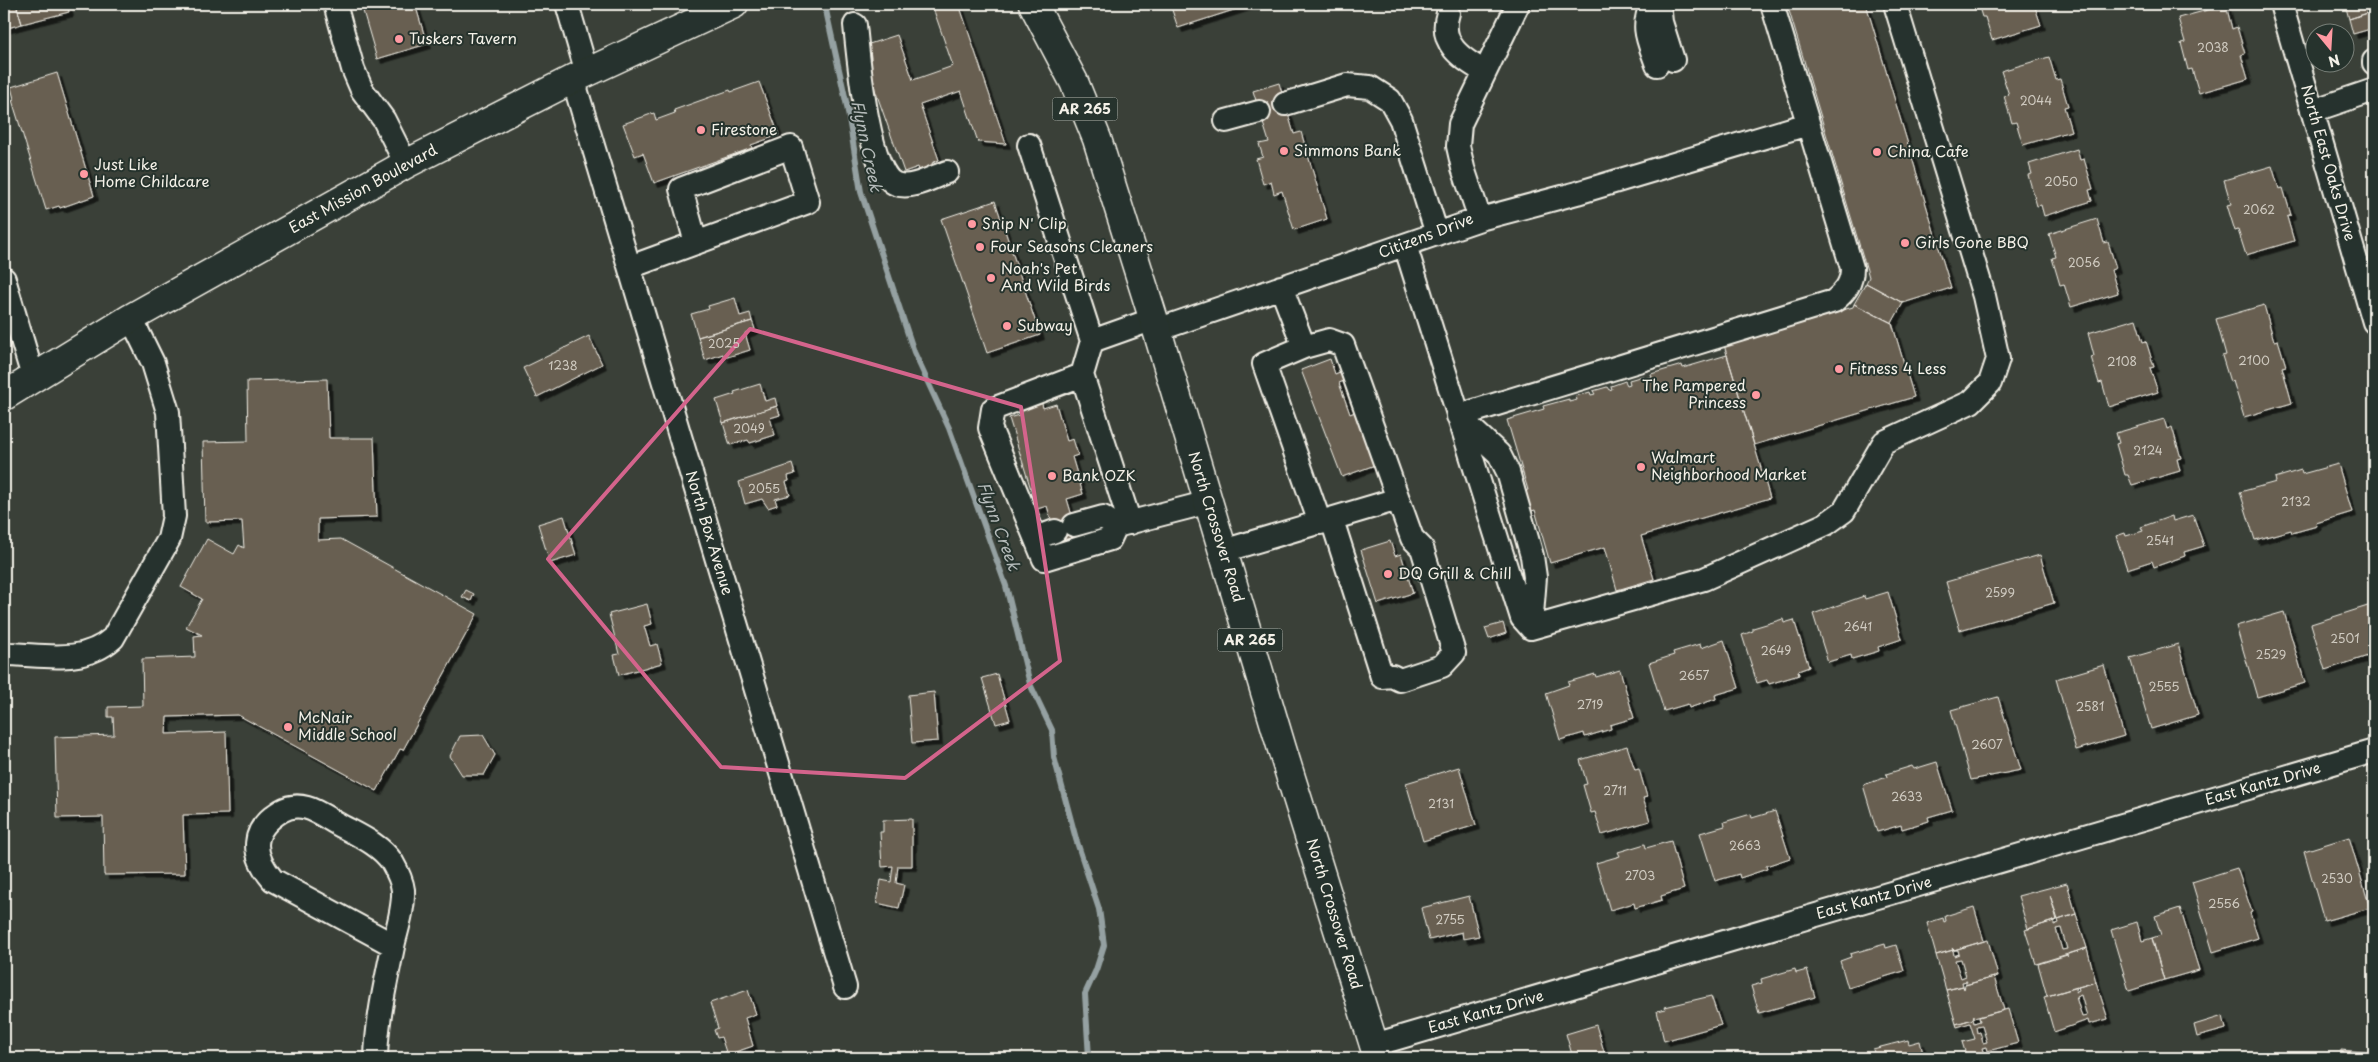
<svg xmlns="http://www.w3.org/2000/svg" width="2378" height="1062" font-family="'Playpen Sans',sans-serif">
<defs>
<filter id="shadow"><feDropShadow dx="4.5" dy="4.5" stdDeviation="0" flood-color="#0009"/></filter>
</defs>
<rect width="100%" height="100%" fill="#3a4038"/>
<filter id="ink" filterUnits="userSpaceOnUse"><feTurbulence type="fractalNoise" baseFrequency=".02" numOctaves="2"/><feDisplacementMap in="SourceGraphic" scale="10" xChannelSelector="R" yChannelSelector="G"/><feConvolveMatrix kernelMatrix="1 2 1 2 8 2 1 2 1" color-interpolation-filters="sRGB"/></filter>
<g filter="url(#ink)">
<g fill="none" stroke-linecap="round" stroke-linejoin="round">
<path stroke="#95a1a2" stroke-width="6" d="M825 6 847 106 861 192 914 352 949 428 1006 586 1030 684 1052 730 1054 757 1076 839 1099 909 1104 945 1096 970 1085 994 1089 1058"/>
</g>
<path fill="#675e51" stroke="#f4f1e8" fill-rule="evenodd" filter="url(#shadow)" d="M4 4H16L22 24 4 29Z
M16 4H67L69 12 22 24Z
M361 4H415L427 44 377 59Z
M1170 4H1252L1178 28Z
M1787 4H1866L1951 288 1903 303 1866 283 1869 277Z
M1978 4H2034L2041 25 1992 40 1985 17H1982Z
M2345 4H2374V11L2349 19Z
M932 5 960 7 1006 144 978 142 961 91 920 105 939 160 932 163 934 169 920 173 918 167 904 172 866 64V45L897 35 913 80 953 66Z
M2226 5 2232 29 2237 27 2245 54 2241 55 2248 79 2199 93 2192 69 2188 70 2181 43 2185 42 2178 18Z
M2374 11V30V28L2353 34 2349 19Z
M2049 57 2056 80 2060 79 2068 106 2064 107 2071 131 2023 145 2016 122 2012 123 2004 96 2009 95 2001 71Z
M57 73 94 196 60 208 59 206 46 210 12 100 14 99 11 87Z
M759 82 779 135 751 145 752 148 654 183 643 153 635 156 623 124 654 113 656 120 675 113 674 110 730 90 731 92Z
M1279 83 1294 134 1301 132 1327 219 1294 230 1282 191 1274 194 1271 181 1263 184 1256 159 1263 157 1259 144 1269 142 1253 91Z
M2077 149 2080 160 2084 159 2093 189 2089 190 2092 201 2044 216 2041 205 2037 206 2028 175 2032 174 2029 164Z
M2272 166 2279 189 2283 188 2291 215 2287 217 2294 241 2246 255 2238 230 2235 231 2227 205 2231 204 2224 180Z
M995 201 1040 335 987 353 941 219Z
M2097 219 2104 243 2108 242 2116 268 2111 270 2118 293 2071 307 2064 284 2060 285 2052 258 2056 257 2049 234Z
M1866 283 1903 303 1892 323 1854 304Z
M735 298 740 316 750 313 752 321 698 337 691 314 709 309 708 306Z
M1854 304 1892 323 1914 397 1754 445 1724 345 1853 307Z
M2264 305 2274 341 2278 340 2286 366 2282 367 2292 403 2244 417 2233 381 2230 382 2222 356 2226 355 2216 319Z
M2136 319 2143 342 2146 341 2154 367 2150 368 2158 392 2109 407 2102 382 2099 383 2091 357 2094 356 2088 333Z
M752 321 755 329 745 333 750 350 724 358 723 354 705 360 698 337Z
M589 336 602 364 537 397 523 368Z
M1727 355 1770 498 1641 536 1654 579 1617 590 1605 547 1550 563 1535 510 1525 513 1518 493 1528 490 1507 420 1544 409 1543 406 1569 399V402L1577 400 1576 396 1590 392 1591 395 1595 394 1593 391 1607 387 1609 390 1612 389 1611 386 1625 381 1627 385 1630 384 1629 380 1643 376V379L1652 377 1651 374 1682 365 1683 368Z
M1330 359 1335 374 1340 372 1344 381 1339 383 1350 414 1355 412 1375 465 1342 477 1301 370Z
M327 379 329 438H374L377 517 318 519V540L341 539 477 614 403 750 400 749 377 791 238 715 167 717 166 734 226 732 228 814 183 815 185 874 104 875 103 817 57 818 55 737 114 735 113 717H108V707L143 706 142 659 195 657 194 636 202 635 186 627 202 599 181 587 207 539 234 554 239 545 244 548 242 521 205 522 203 442 248 441 247 381Z
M760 384 765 401 775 398 777 406 723 423 716 400 735 394 734 392Z
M1041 400 1043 408 1056 404 1067 441 1073 439 1078 455 1072 457 1083 494 1067 499 1079 539 1059 545 1047 506 1037 509 1009 418 1022 414 1020 406Z
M777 406 780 415 770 418 775 435 750 443 748 440 730 445 723 423Z
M2164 419 2167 429 2172 427 2181 458 2177 459 2180 471 2132 485 2128 475H2125L2116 444 2119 443 2116 433Z
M792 464 795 474 788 476 789 481 786 482 790 495 775 499 777 505 768 508 762 499 745 504 739 482Z
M2338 464 2352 512 2316 523 2317 526 2292 533 2291 530 2255 540 2240 492 2276 482 2275 478 2301 470 2302 474Z
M2193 515 2204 546 2184 552 2185 556 2154 567 2152 561 2127 569 2116 536 2125 533 2126 536 2143 531 2141 527 2172 516 2173 521Z
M564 516 576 555 550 563 538 524Z
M1390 541 1395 556 1401 554 1413 593 1378 604 1361 550Z
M2040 555 2054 603 1960 630 1946 582Z
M466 590 474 594 471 601 462 597Z
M1888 592 1902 639 1878 647 1879 651 1852 659 1851 655 1828 662 1813 614 1864 596 1865 599Z
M647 604 652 624 644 626 650 646 657 644 662 663 619 675 614 655 619 654 609 614Z
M2374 604V654L2325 670 2311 624Z
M2284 612 2305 683 2257 697 2236 626Z
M1783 619 1784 623 1794 620 1809 667 1798 671 1799 675 1769 684 1767 680 1757 683 1742 635 1753 631V628Z
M1503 623 1506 633 1489 639 1485 628Z
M1724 640 1739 688 1715 695 1716 699 1689 708 1688 704 1664 711 1649 663 1674 655 1673 652 1700 644 1701 648Z
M2178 644 2198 715 2151 729 2130 658Z
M2104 665 2124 736 2076 750 2056 679Z
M1620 670 1634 718 1610 725 1611 729 1585 737 1584 733 1560 740 1546 693 1569 685 1568 682 1595 674 1596 677Z
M997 674 1010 720 996 724 982 678Z
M934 692 938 741 912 743 908 695Z
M1998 697 2021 770 1971 780 1951 710Z
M483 735 495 755 484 775H462L450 756 460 736Z
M1627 746 1635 770 1639 769 1647 797 1643 798 1650 821 1602 835 1595 812 1591 813 1583 785 1587 784 1580 760Z
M1937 762 1952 810 1928 817 1929 821 1902 829 1901 825 1877 832 1863 785 1887 777 1886 774 1912 766 1914 769Z
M1459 767 1476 825 1423 841 1406 783Z
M1775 811 1790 858 1766 866 1767 869 1740 878 1739 874 1715 881 1700 833 1725 826 1724 822 1751 814 1752 818Z
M912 819V866H898L896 883 904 885 899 908 877 903 881 880 891 882 893 866 882 867 880 832H883V820Z
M2349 837 2370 908 2324 921 2304 851Z
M1671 841 1684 889 1661 896 1662 900 1635 908 1634 903 1610 910 1596 863 1620 856 1618 852 1645 844 1646 848Z
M2237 868 2252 912 2250 913 2258 938 2213 952 2192 882Z
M2067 883 2076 914 2058 920 2050 895 2057 920 2028 929 2018 896Z
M1469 896 1479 936 1463 939 1462 932 1429 940 1421 908Z
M1974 907 1984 941 1954 950 1952 948 1953 950 1936 955 1927 923 1943 918 1944 922 1946 921 1945 916Z
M2180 908 2199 970 2164 980 2152 938 2161 935 2155 916Z
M2076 914 2087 948 2036 964 2025 930 2057 920 2054 922V925L2059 923 2058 920ZM2061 928 2067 949 2062 950 2056 929Z
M2137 922 2142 941 2152 938 2164 980 2129 991 2111 930Z
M1988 940 1998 976 1965 985 1967 981 1962 982 1963 986 1946 990 1936 955 1953 950 1954 956 1959 954 1958 950H1954ZM1961 959 1966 976 1961 978 1955 960Z
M1885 944 1886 948 1896 945 1904 971 1848 988 1840 961 1851 957 1850 954Z
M2087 948 2096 982 2047 996 2038 964 2067 955 2068 957 2069 954Z
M1795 969 1796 973 1807 970 1815 997 1759 1013 1751 986 1762 983 1761 979Z
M1994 977 2004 1010 1974 1018V1015L1973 1019 1956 1024 1946 990 1963 986 1964 989 1965 985Z
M2096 982 2108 1019 2089 1024 2088 1020 2054 1032 2044 997 2077 987 2075 992 2079 990 2078 987ZM2081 995 2087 1016 2082 1017 2076 997Z
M748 990 756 1014 745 1018 753 1046 727 1055 721 1037 717 1038 714 1030 718 1028 710 1003Z
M1711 996 1721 1025 1664 1041 1657 1011 1666 1009 1665 1007Z
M2008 1009 2018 1043 1988 1051 1987 1047 1982 1048 1985 1058H1967L1962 1042 1975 1039 1970 1023 1957 1027 1956 1024 1973 1019 1974 1023 1980 1021 1979 1017ZM1982 1026 1987 1042 1983 1043 1980 1032 1977 1033 1976 1027Z
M2223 1016 2226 1029 2197 1037 2194 1025Z
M1596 1025 1606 1058H1573L1566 1034Z
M1908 1040 1909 1044 1920 1041 1924 1058H1864L1863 1056 1874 1053 1873 1049Z
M2341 1050 2374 1053V1058H2340Z
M2287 1052 2289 1058H2264Z"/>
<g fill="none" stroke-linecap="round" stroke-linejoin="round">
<defs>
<path id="minor" d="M335 4 353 69 362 90 384 120 406 164
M567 4 587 73
M1652 4C1640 28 1649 41 1657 65
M1659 4 1661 22 1673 60
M2281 4 2374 322
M1448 13C1438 44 1462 59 1485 72
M855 25C858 54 868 175 896 184 911 190 933 177 947 172
M2374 61V63
M573 79 845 987
M1285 104 1347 85 1370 87 1390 100 1401 120 1437 234
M2312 111 2374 90
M1226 121 1259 112
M1029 145 1092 341 1154 319
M1480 219 1577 193 1808 124
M1405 245 1522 618 1531 628 1704 579 1826 524 1844 511 1884 442 1971 402 1990 383 1998 359 1984 296 1895 4
M630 267 808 202 791 147 681 189 696 243
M4 279 33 377
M1281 287 1304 347
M1157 330 1480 219 1463 168 1458 146 1460 124 1518 4
M1092 341 1082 375 993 409 990 428 1044 559 1110 539 1116 526
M1082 375 1130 523
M1320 523 1264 364 1304 347 1329 340 1343 345 1412 538 1422 548 1454 653 1442 666 1400 680 1392 676 1382 677 1332 520
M1074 525 1103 517 1116 526 1209 502
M1036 538 1055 531
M1223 551 1398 499
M1531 628 1535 577 1532 556 1508 472 1499 454 1458 416 1834 301C1846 291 1852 283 1852 268L1772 4
M4 654C41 654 82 666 113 638L169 539 174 516 168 412 153 363 131 318
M1374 1045 2374 751
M376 1058C377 1019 386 981 394 942 398 926 404 907 403 890 402 881 396 869 392 862 379 843 355 834 336 823 319 813 301 799 281 811 250 830 251 854 273 880L393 945"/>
<path id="major" d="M1033 4 1074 82 1097 139 1157 330 1282 749 1378 1058
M4 396 131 318 406 164 573 79 734 4"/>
</defs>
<use href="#minor" stroke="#f4f1e8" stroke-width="26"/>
<use href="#major" stroke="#f4f1e8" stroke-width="31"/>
<use href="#minor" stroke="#26332d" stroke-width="22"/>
<use href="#major" stroke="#26332d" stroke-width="28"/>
</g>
</g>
<path fill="none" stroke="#d4648c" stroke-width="4" stroke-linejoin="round" d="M750 329 1021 407 1060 661 905 778 721 767 548 559Z"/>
<g fill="#ff9aa2" stroke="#26332d" stroke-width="2">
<circle cx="399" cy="39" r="5"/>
<circle cx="701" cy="130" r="5"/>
<circle cx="1284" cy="151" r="5"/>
<circle cx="1877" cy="152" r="5"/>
<circle cx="84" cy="174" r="5"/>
<circle cx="972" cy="224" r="5"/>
<circle cx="1905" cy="243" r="5"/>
<circle cx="980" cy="247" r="5"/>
<circle cx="991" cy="278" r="5"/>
<circle cx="1007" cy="326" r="5"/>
<circle cx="1839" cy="369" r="5"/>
<circle cx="1756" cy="395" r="5"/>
<circle cx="1641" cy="467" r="5"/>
<circle cx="1052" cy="476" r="5"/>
<circle cx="1388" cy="574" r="5"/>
<circle cx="288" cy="727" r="5"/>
</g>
<g text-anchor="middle" stroke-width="4" stroke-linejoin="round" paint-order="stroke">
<g font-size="12" fill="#d1ccc2">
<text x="2213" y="52">2038</text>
<text x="2036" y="105">2044</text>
<text x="2061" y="186">2050</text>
<text x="2259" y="214">2062</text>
<text x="2084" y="267">2056</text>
<text x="724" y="348">2025</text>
<text x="2254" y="365">2100</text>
<text x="2122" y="366">2108</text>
<text x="563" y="370">1238</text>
<text x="749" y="433">2049</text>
<text x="2148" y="455">2124</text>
<text x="764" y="493">2055</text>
<text x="2296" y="506">2132</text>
<text x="2160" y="545">2541</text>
<text x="2000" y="597">2599</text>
<text x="1858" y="631">2641</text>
<text x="2345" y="643">2501</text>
<text x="1776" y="655">2649</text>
<text x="2271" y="659">2529</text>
<text x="1694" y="680">2657</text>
<text x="2164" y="691">2555</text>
<text x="1590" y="709">2719</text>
<text x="2090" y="711">2581</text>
<text x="1987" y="749">2607</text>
<text x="1615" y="795">2711</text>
<text x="1907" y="801">2633</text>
<text x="1441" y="808">2131</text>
<text x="1745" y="850">2663</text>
<text x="1640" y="880">2703</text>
<text x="2337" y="883">2530</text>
<text x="2224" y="908">2556</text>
<text x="1450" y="924">2755</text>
</g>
<g fill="#26332d" stroke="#b6b8b0" stroke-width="1">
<rect x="1052.5" y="97.5" width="65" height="23" rx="4"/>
<rect x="1217.5" y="628.5" width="65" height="23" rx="4"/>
</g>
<g font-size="14" font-weight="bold" fill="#f4f1e8">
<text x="1085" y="114">AR 265</text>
<text x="1250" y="645">AR 265</text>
</g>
<g font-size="15" fill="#f4f1e8" stroke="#26332d" text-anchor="start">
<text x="409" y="44">Tuskers Tavern</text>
<text x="711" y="135">Firestone</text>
<text x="1294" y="156">Simmons Bank</text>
<text x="1887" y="157">China Cafe</text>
<text x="94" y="170">Just Like<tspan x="94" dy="17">Home Childcare</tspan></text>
<text x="982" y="229">Snip N' Clip</text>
<text x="1915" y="248">Girls Gone BBQ</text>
<text x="990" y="252">Four Seasons Cleaners</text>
<text x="1001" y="274">Noah's Pet<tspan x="1001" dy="17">And Wild Birds</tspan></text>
<text x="1017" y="331">Subway</text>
<text x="1849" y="374">Fitness 4 Less</text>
<text x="1746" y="391" text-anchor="end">The Pampered<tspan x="1746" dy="17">Princess</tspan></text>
<text x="1651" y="463">Walmart<tspan x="1651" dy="17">Neighborhood Market</tspan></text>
<text x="1062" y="481">Bank OZK</text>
<text x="1398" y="579">DQ Grill &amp; Chill</text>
<text x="298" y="723">McNair<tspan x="298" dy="17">Middle School</tspan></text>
</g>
<g font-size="15" fill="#f4f1e8" stroke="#26332d">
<text transform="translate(2328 163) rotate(74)" y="5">North East Oaks Drive</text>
<text transform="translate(363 189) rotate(-29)" y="5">East Mission Boulevard</text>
<text transform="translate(1426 236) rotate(-21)" y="5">Citizens Drive</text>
<text transform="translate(1216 527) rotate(73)" y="5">North Crossover Road</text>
<text transform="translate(709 533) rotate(73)" y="5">North Box Avenue</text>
<text transform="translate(2263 784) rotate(-16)" y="5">East Kantz Drive</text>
<text transform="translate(1874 898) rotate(-16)" y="5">East Kantz Drive</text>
<text transform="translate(1334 914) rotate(73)" y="5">North Crossover Road</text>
<text transform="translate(1486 1012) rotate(-16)" y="5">East Kantz Drive</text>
</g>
<g font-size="16" font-style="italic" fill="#b5bbba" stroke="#26332d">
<text transform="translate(867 146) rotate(78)" y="6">Flynn Creek</text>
<text transform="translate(999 526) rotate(70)" y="6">Flynn Creek</text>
</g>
</g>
<rect width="2378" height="1062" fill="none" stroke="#26332d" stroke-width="20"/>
<rect x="10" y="10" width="2358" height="1042" fill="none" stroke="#f4f1e8" stroke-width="2" filter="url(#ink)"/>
<g transform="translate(2330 48) rotate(162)"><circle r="24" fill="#26332d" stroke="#787f78"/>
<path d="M0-4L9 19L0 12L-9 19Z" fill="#ff9aa2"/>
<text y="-8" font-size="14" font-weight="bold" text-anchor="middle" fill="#f4f1e8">N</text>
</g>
</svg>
